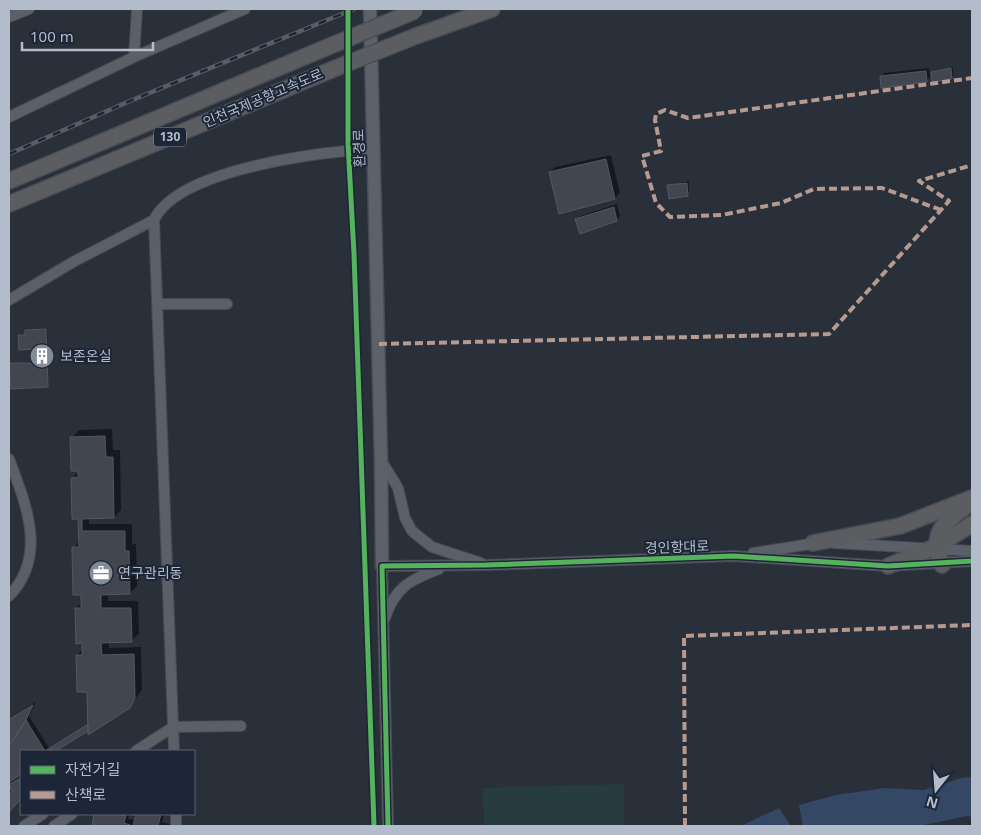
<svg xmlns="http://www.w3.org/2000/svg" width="981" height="835" font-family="'Noto Sans','Noto Sans KR',sans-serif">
<rect width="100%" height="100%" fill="#2a303a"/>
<path fill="#263c41" d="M624 784V826H484L483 788Z"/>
<path fill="#344765" d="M972 777V817L967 816 919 826H803L799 805 836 795 885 788 924 790 961 778Z
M779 808 791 826H741Z"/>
<path fill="#0007" d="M953 67V76L951 78 933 72Z
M929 68 930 77 926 81 881 76 884 73Z
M611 155 620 193 615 198 560 213 550 172 555 167Z
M689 181V192L687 194 668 186Z
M617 204 620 216 616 220 577 219 580 216Z
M27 329H47L48 386 9 376V363L39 362 38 348 20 335H26Z
M112 429 113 450H120L121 510 114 517 89 518V524H132V544H136L137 586 130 593 108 594V601H138L139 634 131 641 109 642V648L141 647 142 690 129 707 89 728 54 751H21V772L9 781V718L36 702 29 716 49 748 89 723 88 690 77 655 83 649 76 608 82 602 73 548 80 541 79 518 72 478 79 472 72 438 79 430Z
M21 777V798L9 811V797L13 792 9 786Z
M96 814H129L128 819 135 820 137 814H164L162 822 173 825 93 826Z"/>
<path fill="#414650" stroke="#525861" d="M951 68 952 79 932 82 931 72Z
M926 71 927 82 881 88 880 76Z
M606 159 615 199 559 214 549 172Z
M687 183 688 196 669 199 667 185Z
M614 207 617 221 580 234 575 219Z
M46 329 48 387 11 389 9 363H37V349L19 350 18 335H25V330Z
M105 436 106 457H113L114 518 82 519V531H125V551H129L130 594 101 595V608H131L132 642 101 643 102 655 134 654 135 698 130 708 88 735 87 692H77L76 655H82V643L76 644 75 608H81V595H73L72 547H79L78 519H72L71 478 78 477V471H71L70 437Z
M33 705 26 720 9 746V719Z
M26 720 45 751H21V774L9 782V746Z
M88 724V731L56 751H45Z
M19 779 21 781V799L9 812V795L12 792 9 785Z
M94 814 126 815 124 823 133 826 136 814H161L158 826H92Z"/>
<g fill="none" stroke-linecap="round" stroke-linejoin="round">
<defs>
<path id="minor" d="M9 17 29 9
M134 57 137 9
M9 117 134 57 245 9
M9 300 73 262 154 220
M158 304H227
M9 459C26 504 48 556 9 596
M381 460 398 488 405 518 412 531 432 547 481 563
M834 543 972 551
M753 553 817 543
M385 618C395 587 410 580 439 569
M136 751 173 727 241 726
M174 751 154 220C178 169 323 151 374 149
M176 814V826
M24 826 43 814
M54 826 72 814
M388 826 382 566 486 565 734 556 888 566 972 561"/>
<path id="major" d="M370 9 381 460 382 566"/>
<path id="highway" d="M416 36 492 9
M9 181 330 46
M9 204 331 70
M813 543 900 526 972 498
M942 565C930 534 941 525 965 507
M888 566 935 547 972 524"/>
</defs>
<use href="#minor" stroke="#464b52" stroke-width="12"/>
<use href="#major" stroke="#474d57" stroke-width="15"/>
<use href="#highway" stroke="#474c55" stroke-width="18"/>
<use href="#minor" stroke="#5a5f68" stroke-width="10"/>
<use href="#major" stroke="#5d6169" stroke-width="12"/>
<use href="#highway" stroke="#5b5d61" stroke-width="15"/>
<defs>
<path id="rail" d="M9 154 130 101 354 9"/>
</defs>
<use href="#rail" stroke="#595e66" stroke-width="4.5"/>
<use href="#rail" stroke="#1c2636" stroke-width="2.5" stroke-dasharray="8" stroke-linecap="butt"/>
<defs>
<path id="highway-bridge" d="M330 46 415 11
M331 70 416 36"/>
</defs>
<use href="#highway-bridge" stroke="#474c55" stroke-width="18" stroke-linecap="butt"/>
<use href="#highway-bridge" stroke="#5b5d61" stroke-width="15"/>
<path stroke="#b69a8f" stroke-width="4" stroke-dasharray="8 4" stroke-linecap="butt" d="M941 210 882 188 814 189 781 203 722 215 670 217 656 203 642 156 661 151 655 120 656 114 665 110 688 118 972 78
M379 344 829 334 949 201 919 181 972 165
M685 826 684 636 972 625"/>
<defs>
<path id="cycleway" d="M348 9V143L354 254 374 826
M388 826 382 566 486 565 734 556 888 566 972 561"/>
</defs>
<use href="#cycleway" stroke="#1c2636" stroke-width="8"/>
<use href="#cycleway" stroke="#56b35d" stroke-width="5"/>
</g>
<defs>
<symbol id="building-disc" viewBox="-11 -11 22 22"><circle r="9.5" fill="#838b98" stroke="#1c2636"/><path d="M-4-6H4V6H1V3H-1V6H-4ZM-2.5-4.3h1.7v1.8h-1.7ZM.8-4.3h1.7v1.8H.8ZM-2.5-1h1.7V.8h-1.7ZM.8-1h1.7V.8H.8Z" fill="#fff"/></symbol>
<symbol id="office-disc" viewBox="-11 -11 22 22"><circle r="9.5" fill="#838b98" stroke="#1c2636"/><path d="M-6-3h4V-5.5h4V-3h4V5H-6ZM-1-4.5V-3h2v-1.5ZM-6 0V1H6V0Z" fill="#fff"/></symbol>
</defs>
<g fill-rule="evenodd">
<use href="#building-disc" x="28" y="342" width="28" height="28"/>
<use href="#office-disc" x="87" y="559" width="28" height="28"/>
</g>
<g text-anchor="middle" stroke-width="4" stroke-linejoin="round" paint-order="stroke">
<rect fill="#1c2636" stroke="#868f9e" stroke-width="1" x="154" y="127.5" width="32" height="19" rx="4"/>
<g font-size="12" font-weight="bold" fill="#b3bccb">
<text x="170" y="141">130</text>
</g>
<g font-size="14" fill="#b3bccb" stroke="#1c2636">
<text transform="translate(263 98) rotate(-23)" y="5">인천국제공항고속도로</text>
<text transform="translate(359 148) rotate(-92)" y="5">환경로</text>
<text transform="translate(677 547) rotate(-2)" y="5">경인항대로</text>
</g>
<g font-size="14" fill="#b3bccb" stroke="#1c2636" text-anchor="start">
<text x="60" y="361">보존온실</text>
<text x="118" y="578">연구관리동</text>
</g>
</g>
<rect width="981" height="835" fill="none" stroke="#b3bccb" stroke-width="20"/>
<rect x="20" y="750" width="175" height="65" fill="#1c2636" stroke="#586272"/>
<rect x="30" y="766" width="25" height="8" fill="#56b35d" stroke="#586272"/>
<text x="65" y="775" font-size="15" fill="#b3bccb">자전거길</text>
<rect x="30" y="791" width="25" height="8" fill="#b69a8f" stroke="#586272"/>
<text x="65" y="800" font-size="15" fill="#b3bccb">산책로</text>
<g transform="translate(936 790) rotate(197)" stroke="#1c2636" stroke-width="4" paint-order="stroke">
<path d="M0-4L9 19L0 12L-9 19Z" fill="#b3bccb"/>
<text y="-8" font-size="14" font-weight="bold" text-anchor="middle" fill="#b3bccb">N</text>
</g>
<path d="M22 42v8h131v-8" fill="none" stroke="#b3bccb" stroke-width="2.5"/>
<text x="30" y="42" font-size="15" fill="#b3bccb" stroke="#1c2636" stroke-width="4" paint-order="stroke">100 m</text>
</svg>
